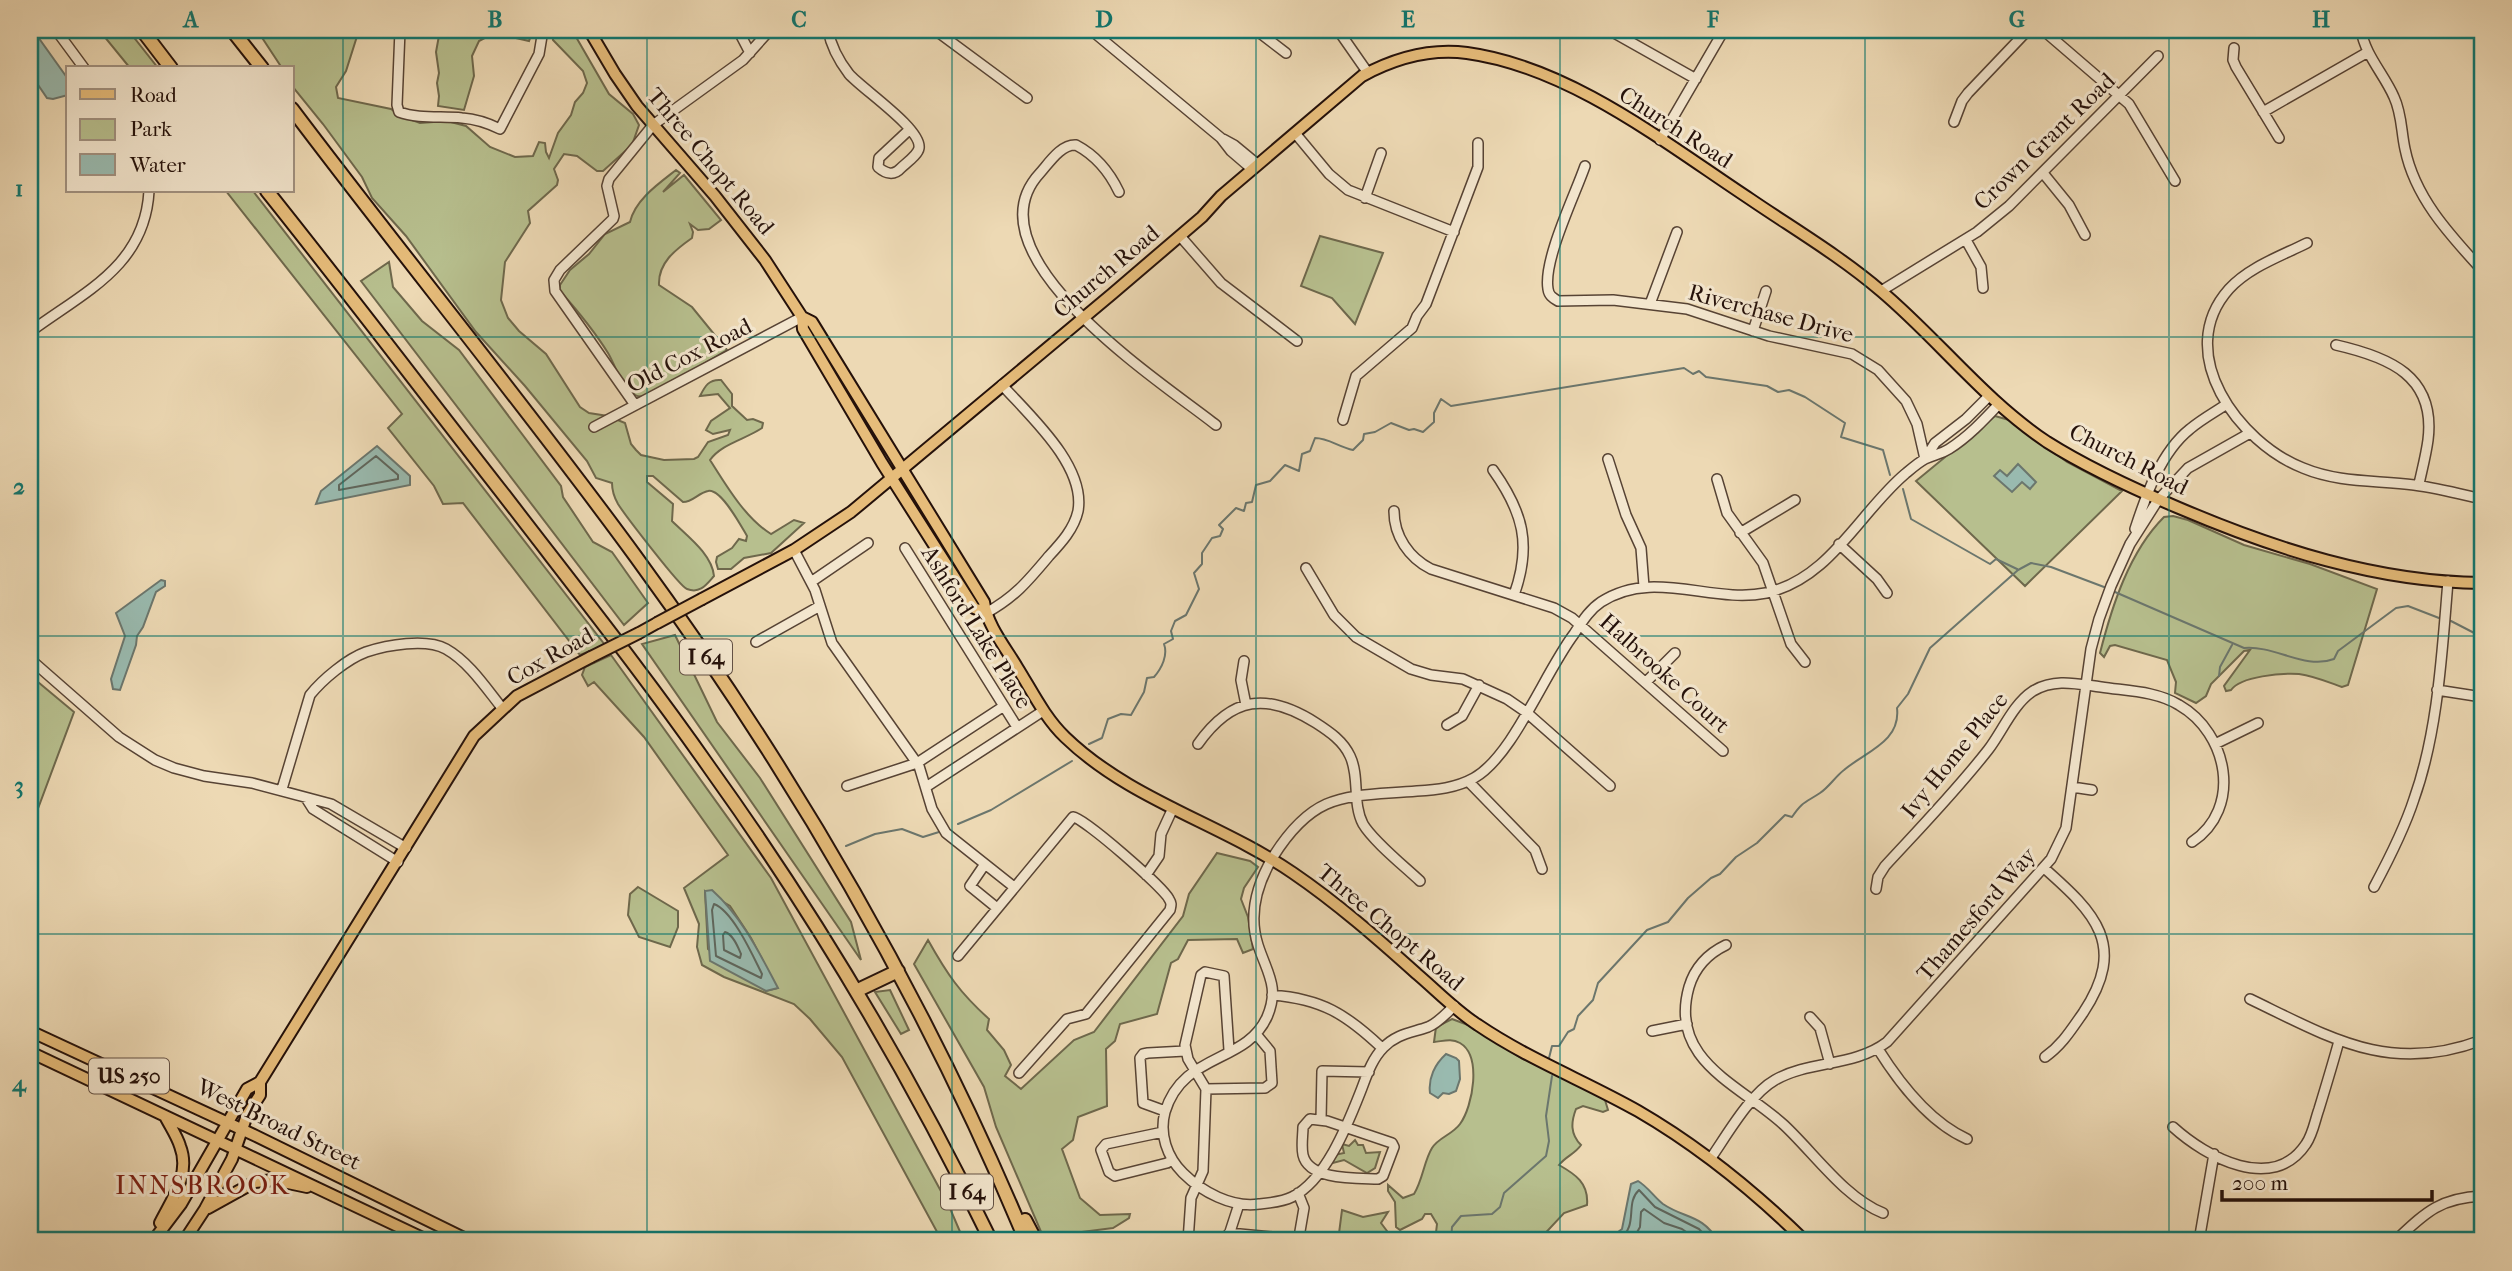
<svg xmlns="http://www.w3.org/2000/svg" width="2512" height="1271" font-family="'IM FELL French Canon',serif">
<rect width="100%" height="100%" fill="#edd9b4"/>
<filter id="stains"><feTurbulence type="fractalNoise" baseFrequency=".00286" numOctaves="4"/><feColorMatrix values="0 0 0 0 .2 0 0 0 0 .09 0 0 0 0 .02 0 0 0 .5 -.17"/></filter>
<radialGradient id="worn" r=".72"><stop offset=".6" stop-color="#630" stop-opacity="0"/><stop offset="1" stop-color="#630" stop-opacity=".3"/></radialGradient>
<path fill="#b7bf8e" stroke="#6e684c" stroke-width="2" fill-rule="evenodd" d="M99 30H128L158 68H130Z
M257 30H359L346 71 336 87 338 98 391 109 401 116 420 123 447 121 466 126 490 147 515 157 533 156 539 142 545 143 546 152 549 158 558 133 571 115 575 102 583 93 587 83 583 71 553 40 552 30H572L609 94 633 114 639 125 632 145 603 171H597L577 156 564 154 554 169 558 180 557 185 528 211 530 223 505 262 501 300 508 318 519 331 546 354 580 407 589 413 608 416 625 423 631 444 636 450 641 455 664 460 694 459 698 457 708 442 728 435 730 430 713 434 706 430 711 421 730 408 718 394 700 396C705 386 709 379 721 380L732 394V406L747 420 753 419 763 423 762 428C746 439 721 444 710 460 726 485 745 518 771 534L794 520 804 523 771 553 744 558 731 569H718L716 562 717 557 732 548 739 539 746 541 747 536C741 526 721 488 708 491 698 493 693 502 683 502L653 476H647V482L673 504 672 521C687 536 712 554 714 576 706 585 700 594 687 589 680 587 625 515 618 504 614 497 612 491 612 483L596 478 587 461 525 386 476 332 406 236 372 198 362 177 323 124 292 86V68H282Z
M440 30H533L529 41 494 33 479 41 472 56 474 76 464 110 438 106 439 96 437 83 439 73 436 52Z
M676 170 680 173 663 192 684 175 721 220 709 229 698 230 690 224 693 232 692 238C675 250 658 263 659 285L692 307 727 350 651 395C646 396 640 398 635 395 621 388 616 366 608 353 595 332 576 309 560 291V285L570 270 589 254 605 234 630 222C635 200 658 184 676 170Z
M226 191H253L605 645 580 655 463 503 443 504 434 486 388 428 402 414Z
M1320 236 1383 253 1355 324 1332 298 1301 286Z
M389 262 393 287 422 321 459 350 561 486 563 497 593 542 612 552 648 603 624 625 361 281Z
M1995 416 2009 420 2067 462 2122 491 2025 586 1916 481Z
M2173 516 2188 520 2244 545 2310 564 2377 589 2348 685 2342 687C2328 682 2314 676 2299 674 2282 673 2241 676 2231 690L2226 691 2224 686 2250 650 2244 651 2211 684 2206 696 2196 703 2175 693 2176 682 2167 660 2115 645 2110 646 2104 657 2100 653C2112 606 2129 552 2164 517Z
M675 635 717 722 760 778 851 922 861 960 642 644Z
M611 655 771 878 949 1206 964 1241H942L842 1057 810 1019 794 1004 724 977 702 965 697 947 699 924 684 888 728 855 644 737 594 682 588 686 582 675 585 667ZM705 891 730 906 751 938 777 988 766 991 708 949Z
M38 682 74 712 30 830V686Z
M1217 853 1250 861 1258 867 1244 888 1241 899 1248 917 1253 949 1243 953 1237 939 1188 940 1178 959 1171 963 1157 1014 1120 1024 1115 1041 1106 1049 1107 1106 1078 1117 1073 1140 1062 1149 1080 1198 1100 1215 1130 1214 1129 1218 1113 1228 1081 1232 1085 1241H1045L996 1127 984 1087 914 964 928 940C947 974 960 993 989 1019L987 1030 1004 1050 1011 1065 1005 1076 1021 1089 1074 1040 1094 1032 1183 916 1189 894Z
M638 887 678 911V927L670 947 639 937 628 915 630 894Z
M890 990 909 1030 901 1034 875 992Z
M1452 1019 1468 1025 1523 1059 1599 1094 1605 1100 1608 1110 1603 1112 1583 1106 1576 1109C1571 1122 1570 1134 1581 1145 1575 1154 1566 1156 1559 1165 1575 1174 1589 1183 1587 1205L1564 1213 1538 1241H1435L1437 1224 1431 1214H1425L1422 1219 1400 1230 1396 1227 1395 1202 1388 1191V1185L1403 1198 1414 1194C1423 1179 1424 1161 1432 1148 1439 1137 1452 1135 1460 1124 1473 1106 1482 1056 1460 1043 1451 1038 1444 1041 1434 1042L1436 1027Z
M1355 1140 1358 1145H1363L1366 1153 1380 1152 1375 1168 1367 1173 1344 1160 1333 1163 1334 1155 1344 1153 1342 1144 1349 1146Z
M1342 1210 1363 1217 1388 1212 1381 1223 1390 1235 1383 1241H1338Z"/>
<path fill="#99baaf" stroke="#6b766d" stroke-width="2" d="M30 30H33L68 79V95L53 99 47 98 30 73Z
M377 446 410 476V485L316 504 321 491Z
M2018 464 2036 482 2030 489 2022 482 2012 492 1994 476 2000 470 2007 476Z
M161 580 165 581V586L156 592 143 627 137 636 136 645 120 690 113 689 111 679 125 636 116 613Z
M712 890C742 917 759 952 778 988L766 991 710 961 705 891Z
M1446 1054 1456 1058 1459 1061 1460 1079 1456 1091 1449 1094 1443 1093 1438 1098 1430 1093C1428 1078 1435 1064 1446 1054Z
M1638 1181C1648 1187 1654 1197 1663 1204 1685 1219 1702 1214 1718 1241H1606L1622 1229 1631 1184Z"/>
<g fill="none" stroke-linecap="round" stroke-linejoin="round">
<path stroke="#5f665c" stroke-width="2" d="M376 456 398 475V479L339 490V485Z
M714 904C733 911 753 956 762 974L761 978 716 956 712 910Z
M725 932C733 934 738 947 741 954L740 958 724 950 723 935Z
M1618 1241C1640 1225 1624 1204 1639 1190L1655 1207 1699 1229 1710 1241
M1632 1241 1640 1227 1641 1212 1644 1209 1664 1223 1682 1229 1699 1241"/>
<path stroke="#6b766d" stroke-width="2" d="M1903 489 1911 519 1990 564 1996 559 2017 569
M2115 592 2244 648C2274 645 2305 670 2334 659L2338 651 2396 608 2408 606 2439 618
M2451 621 2482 637
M2219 676 2220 667 2232 645
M1089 744 1102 738 1108 719 1121 714 1131 715 1144 692 1147 678 1154 677C1162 668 1168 655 1164 644L1173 639 1171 631 1175 621 1186 615 1199 589 1194 573 1202 564V553L1212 538 1220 536 1223 529 1219 525 1236 508 1244 511 1246 503 1252 502 1256 485 1270 481 1285 465 1299 471 1302 454 1310 451 1315 438C1328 438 1339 447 1353 450L1363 440 1364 434 1375 432 1391 423 1409 430 1414 429 1423 432 1434 422V413L1441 399 1451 406 1684 368 1693 374 1699 371 1706 377 1767 386 1778 392 1789 390 1805 397 1845 423 1841 437 1883 450 1890 475
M958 824 991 810 1072 761
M846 846 875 834 902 829 923 837 939 832
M1549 1058 1552 1046H1559L1568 1032 1574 1029 1578 1016 1593 1000 1598 983 1647 930 1668 922 1688 898 1711 878 1720 874 1736 857 1757 843 1785 815 1792 817C1803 801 1805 803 1820 793 1829 787 1835 777 1844 770 1865 752 1901 742 1897 708L1908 694 1930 648 2018 570 2031 563 2051 567 2104 587
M1451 1241 1452 1227 1461 1216 1492 1214 1500 1207 1504 1193 1546 1156 1549 1141 1546 1116 1552 1076"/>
<defs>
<path id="minor" d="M56 30 84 68
M400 30 397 105 399 112C418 119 441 116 462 118 476 119 488 123 500 129L539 54 543 30
M738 30 750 53
M828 30C831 46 839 61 849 74 862 89 922 129 919 148 918 155 906 163 901 168 894 176 886 174 878 167L879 158 910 129
M935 30 1027 98
M1091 30 1221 138 1231 151 1252 169
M1256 30 1286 53
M1338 30 1368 73
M1609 30 1696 79
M2043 30 2129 104 2175 181
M2361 30C2365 55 2384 74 2394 97 2402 114 2401 131 2405 149 2415 198 2450 235 2482 270
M2234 48 2233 60 2236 67 2279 138
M2263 112 2368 52
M1954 122 1962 101 1968 93 2028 30
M1295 133 1329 174 1348 190 1454 232
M1223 139 1234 145 1257 164
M1660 140 1724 30
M1585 166C1575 195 1543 260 1548 289 1549 296 1553 298 1558 301L1613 300 1687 309 1769 336 1852 354 1878 370 1906 401 1917 424 1925 459
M2043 173 2069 205 2085 235
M1119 192C1110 173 1095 155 1076 145 1061 144 1049 163 1040 173 964 255 1163 383 1216 425
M1365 198 1381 153
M1180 236 1221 283 1297 341
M1966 240 1981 267 1983 288
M2307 243C2281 256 2249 267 2229 289 2172 353 2239 443 2303 468 2339 483 2376 480 2414 485 2437 488 2460 494 2482 499
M1881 291 1977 232 2009 206 2158 56
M1650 304 1677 232
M1753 331 1766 291
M30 332C84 292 145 266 149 191
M2336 345C2389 357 2436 376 2428 440 2426 455 2422 470 2419 484L2417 485
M635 405 555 291 554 280 560 270 613 219 614 216 607 186 609 179 653 125 743 60 770 30
M1343 420 1356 376 1412 328 1417 316 1426 304 1478 167V143
M594 427 802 317
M1608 459 1626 515 1641 548 1644 587
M1925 459 1935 443 1966 419 1989 396
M1493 470C1523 512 1532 545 1514 595
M1717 479 1727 513 1763 563 1791 644 1805 662
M1394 511C1394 536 1409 558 1431 569L1554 608 1572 618 1723 751
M2135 529C2146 495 2161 452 2190 429 2202 419 2215 412 2227 404
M1740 533 1795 500
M1839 544 1877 579 1887 593
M905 548 1017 727
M794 550 815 590 832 643 919 766 932 809 946 833 1014 887
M1306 568 1334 615 1356 637 1411 669 1431 675 1463 679 1507 699 1526 712 1610 786
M811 582 868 543
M986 613C1015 597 1028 581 1049 556 1061 543 1074 529 1078 511 1086 466 1030 416 1002 385
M756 642 820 606
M30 659 119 737 155 760 174 768 204 776 252 783 331 804 406 848
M1244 661 1241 680 1246 705
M1646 682 1675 653
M2437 690 2482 697
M1447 725 1462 716 1479 685
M1198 744C1232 696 1267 692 1316 723 1330 732 1343 741 1350 756 1360 777 1352 803 1363 824 1373 841 1404 866 1420 881
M2215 744 2258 723
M1468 781 1535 850 1542 869
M847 786 917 763 1004 706
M926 787 1043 711
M2072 787 2092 790
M282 789 310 695C323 679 347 659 366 652 387 645 426 638 446 649 469 662 486 688 502 708
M306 798 313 809 398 862
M985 864 970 886 997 908
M2044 868C2095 913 2128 945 2083 1013 2071 1030 2062 1045 2045 1057
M1146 875 1159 856 1161 834 1173 808
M2374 887C2389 859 2404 830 2414 799 2438 732 2442 652 2448 581
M1876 889 1878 877 1885 866C1920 828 1956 791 1988 750 2002 732 2013 704 2033 691 2055 678 2077 684 2101 687 2127 691 2156 691 2179 705 2228 733 2243 808 2192 842
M1726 945C1707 954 1695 967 1689 987 1668 1061 1741 1085 1784 1125 1814 1153 1845 1198 1883 1213
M958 956 1073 817C1084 818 1163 887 1169 899 1172 904 1171 905 1170 910L1086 1014 1067 1019 1019 1073
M1272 995C1322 999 1346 1014 1382 1048
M2250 999C2331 1038 2390 1075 2482 1040
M1454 1006C1446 1014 1438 1023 1428 1027 1411 1033 1396 1034 1383 1048 1371 1060 1366 1078 1360 1093 1347 1126 1325 1181 1292 1197 1282 1202 1270 1203 1259 1204 1232 1208 1202 1192 1183 1173 1167 1157 1159 1134 1165 1112 1183 1052 1246 1064 1267 1017 1280 987 1267 973 1258 945 1248 914 1257 884 1273 857 1315 790 1346 797 1417 791 1436 790 1456 788 1474 778 1513 756 1545 672 1574 634 1582 622 1589 610 1601 602 1653 568 1711 604 1766 593 1830 579 1859 513 1905 474 1911 469 1919 462 1925 459 1933 455 1941 454 1949 449 1968 437 1983 421 1999 404
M1810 1017 1820 1028 1830 1064
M1652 1031 1687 1024
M1878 1049C1900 1084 1929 1122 1967 1139
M1206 1089 1265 1088 1272 1083 1270 1051 1256 1034
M1165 1111 1143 1103 1140 1058 1143 1054 1148 1053 1185 1051
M1310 1119 1327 1121 1392 1143 1394 1147 1383 1176 1378 1179C1358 1178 1309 1181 1303 1155 1301 1146 1303 1135 1303 1127Z
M1321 1120 1322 1071 1369 1072
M2173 1127C2206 1157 2273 1194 2306 1144 2313 1134 2315 1120 2319 1109 2326 1086 2333 1063 2339 1041
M1163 1132 1106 1144 1101 1150 1109 1172 1115 1176 1167 1163 1172 1160
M1711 1158C1727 1135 1750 1094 1775 1080 1810 1060 1854 1067 1887 1042L2051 859 2066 828 2091 649 2099 619 2111 586 2130 544 2158 500 2188 468 2250 433
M1229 1233 1295 1239 1299 1237 1304 1208 1298 1193
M1188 1241 1191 1198 1203 1171 1206 1089 1188 1059 1185 1045 1201 975 1205 972 1224 976 1229 1050
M1227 1241 1239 1204
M2199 1241 2214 1154
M2395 1241C2425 1213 2439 1198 2482 1196"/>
<path id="major" d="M589 30 615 74 637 106 715 196 765 260 802 317 803 329 882 463 974 608 986 613
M802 317 812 322 984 602C987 625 1005 647 1017 667 1032 691 1045 718 1065 737 1130 800 1220 823 1293 873 1337 903 1378 939 1417 974 1437 991 1456 1011 1478 1025 1528 1059 1585 1081 1638 1111 1700 1147 1754 1191 1805 1241
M702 599 794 550 851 512 1112 294 1202 217 1221 196 1362 76C1395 58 1429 48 1467 53 1570 67 1665 143 1750 199 1794 229 1840 256 1881 291 1938 339 1984 400 2047 442 2088 468 2134 489 2179 508 2275 549 2377 582 2482 583
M639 633 657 623
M30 1031 256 1136 470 1241
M30 1052 429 1241
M208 1208 255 1182 274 1180 307 1187
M160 1223C172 1199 191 1174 180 1146 177 1136 170 1126 165 1116
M153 1241 181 1204 247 1089 260 1082
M184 1241 205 1209 232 1159 247 1115 260 1095V1082L474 736 517 696 591 657"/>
<path id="highway" d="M142 30 171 68
M232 30 262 68
M292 109C405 259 525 405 636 557 791 769 925 999 1026 1241
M267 191C347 291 425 394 504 495 573 585 644 674 709 767 816 916 911 1076 991 1241
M856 991 898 971
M1025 1220 1036 1241"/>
</defs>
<use href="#minor" stroke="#574334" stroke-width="12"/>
<use href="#major" stroke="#25110a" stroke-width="14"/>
<use href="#highway" stroke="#25110a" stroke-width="16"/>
<use href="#minor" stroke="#f3e6ce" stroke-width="9"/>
<use href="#major" stroke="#e6bc7a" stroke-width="10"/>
<use href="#highway" stroke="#e6bc7a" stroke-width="12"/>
<defs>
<path id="major-bridge" d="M657 623 702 599
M591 657 639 633"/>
</defs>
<use href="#major-bridge" stroke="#25110a" stroke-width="14" stroke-linecap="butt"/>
<use href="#major-bridge" stroke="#e6bc7a" stroke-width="10"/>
</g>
<path fill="none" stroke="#0f766e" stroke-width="2" stroke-opacity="0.55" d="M343 30V1241M647 30V1241M952 30V1241M1256 30V1241M1560 30V1241M1865 30V1241M2169 30V1241M30 337H2482M30 636H2482M30 934H2482"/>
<g text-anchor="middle" stroke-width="6" stroke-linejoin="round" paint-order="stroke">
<g fill="#f3e6ce" stroke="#635145" stroke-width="2">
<rect x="680" y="639.5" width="52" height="35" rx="5"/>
<rect x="89" y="1058.5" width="80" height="35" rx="5"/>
<rect x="941" y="1174.5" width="52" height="35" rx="5"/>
</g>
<g font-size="21" font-weight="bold" fill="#25110a">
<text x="706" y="664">I 64</text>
<text x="129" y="1083">US 250</text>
<text x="967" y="1199">I 64</text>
</g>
<g font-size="23" fill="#25110a" stroke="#f3e6ce">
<text transform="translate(1676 127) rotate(33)" y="8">Church Road</text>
<text transform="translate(2044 141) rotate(-44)" y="8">Crown Grant Road</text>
<text transform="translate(711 161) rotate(50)" y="8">Three Chopt Road</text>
<text transform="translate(1106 271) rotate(-40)" y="8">Church Road</text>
<text transform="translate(1771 313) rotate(15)" y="8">Riverchase Drive</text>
<text transform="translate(689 355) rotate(-27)" y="8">Old Cox Road</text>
<text transform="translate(2129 459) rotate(27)" y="8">Church Road</text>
<text transform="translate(977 627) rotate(58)" y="8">Ashford Lake Place</text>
<text transform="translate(550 656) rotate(-29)" y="8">Cox Road</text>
<text transform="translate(1665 673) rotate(42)" y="8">Halbrooke Court</text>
<text transform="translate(1954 755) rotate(-51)" y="8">Ivy Home Place</text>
<text transform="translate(1976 914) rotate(-49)" y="8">Thamesford Way</text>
<text transform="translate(1391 927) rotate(40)" y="8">Three Chopt Road</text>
<text transform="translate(279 1124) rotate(26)" y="8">West Broad Street</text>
</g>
<g font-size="26" letter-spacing="2" fill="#7a1f14" stroke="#f3e6ce">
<text x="203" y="1194">INNSBROOK</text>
</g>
</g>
<rect width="2512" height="1271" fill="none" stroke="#edd9b4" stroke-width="77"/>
<rect x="66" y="66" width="228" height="126" fill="#f3e6ce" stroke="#a19180" stroke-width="2"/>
<rect x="80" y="89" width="35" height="10" fill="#e6bc7a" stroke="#a19180" stroke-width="2"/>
<text x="130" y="102" font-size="21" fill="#25110a">Road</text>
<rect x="80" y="119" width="35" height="21" fill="#b7bf8e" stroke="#a19180" stroke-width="2"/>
<text x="130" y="136" font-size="21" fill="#25110a">Park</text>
<rect x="80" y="154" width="35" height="21" fill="#99baaf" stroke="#a19180" stroke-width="2"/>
<text x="130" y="172" font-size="21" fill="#25110a">Water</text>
<path d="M2222 1190v10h210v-10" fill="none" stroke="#25110a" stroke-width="3.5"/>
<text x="2232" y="1190" font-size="21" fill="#25110a" stroke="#f3e6ce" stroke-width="5" paint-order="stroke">200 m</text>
<rect x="38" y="38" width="2436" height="1194" fill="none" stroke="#0f766e" stroke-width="2.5"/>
<g font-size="23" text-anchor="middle" font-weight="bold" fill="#0f766e">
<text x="191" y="27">A</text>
<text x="495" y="27">B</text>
<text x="799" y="27">C</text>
<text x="1104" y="27">D</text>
<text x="1408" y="27">E</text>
<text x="1713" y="27">F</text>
<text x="2017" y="27">G</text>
<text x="2321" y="27">H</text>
<text x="19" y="196">1</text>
<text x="19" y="494">2</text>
<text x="19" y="793">3</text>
<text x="19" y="1091">4</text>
</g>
<rect width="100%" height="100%" filter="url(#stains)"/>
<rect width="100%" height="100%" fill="url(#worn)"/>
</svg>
